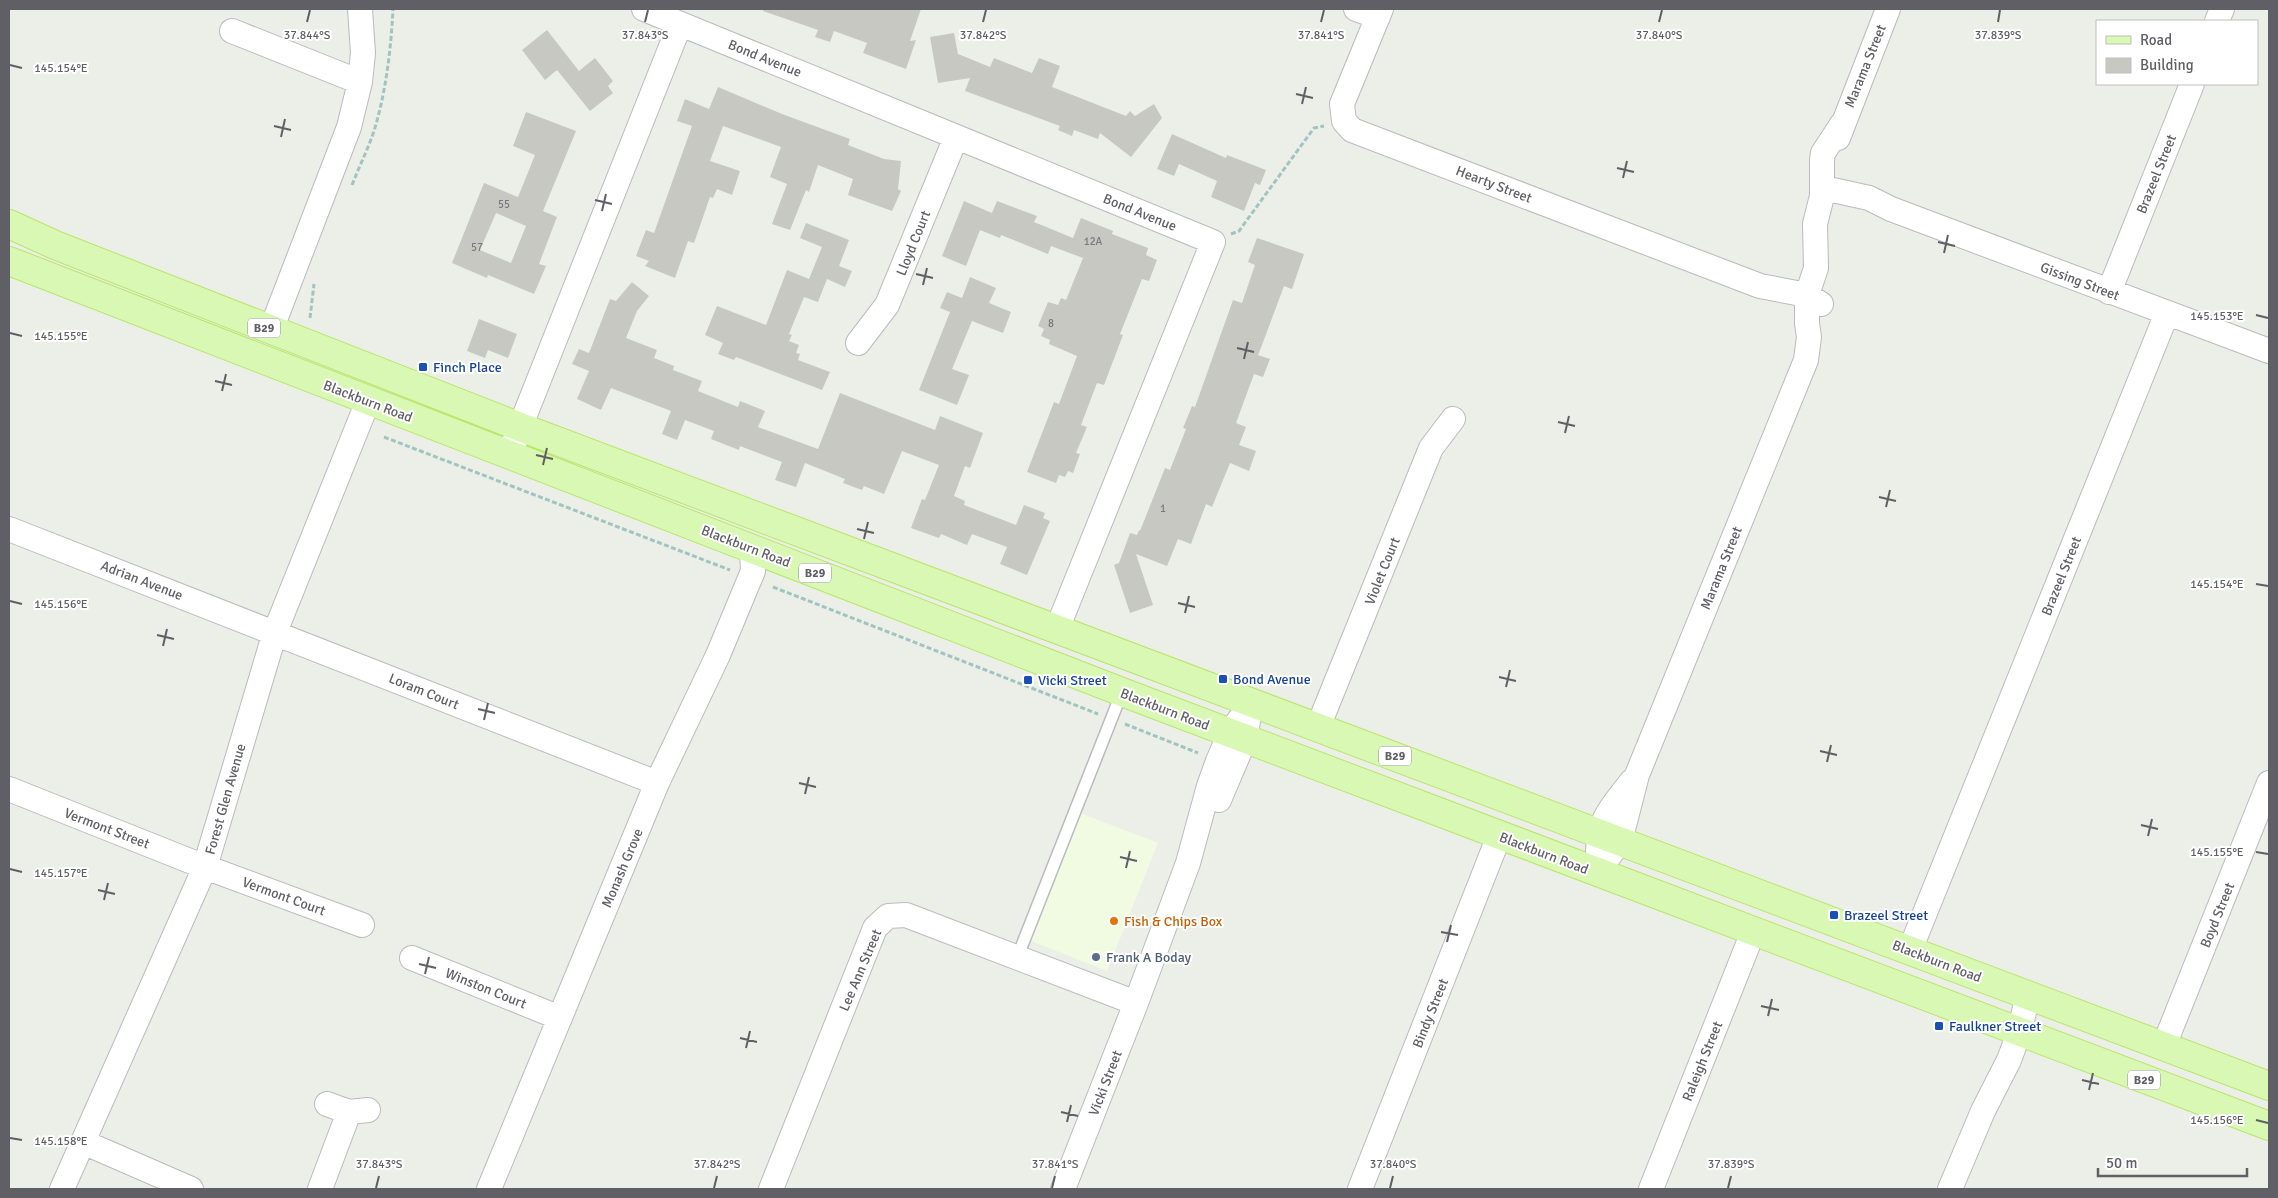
<svg xmlns="http://www.w3.org/2000/svg" width="2278" height="1198" font-family="Signika,sans-serif">
<rect width="100%" height="100%" fill="#ecefe8"/>
<path fill="#f1fbe1" d="M1080 813 1158 843 1107 971 1029 940Z"/>
<path fill="#c7c8c2" fill-rule="evenodd" d="M764 9H921L910 41 916 40 906 69 863 53 867 43 834 31 830 42 815 37 818 30 763 11Z
M547 30 579 71 595 58 613 81 608 86 613 93 590 111 557 70 545 80 522 50Z
M954 33 958 54 990 67 994 58 1032 73 1039 58 1060 66 1052 87 1126 116 1130 111 1135 116 1154 104 1162 118 1131 157 1100 133 1098 139 1074 130 1072 136 1058 130 1060 126 965 91 970 78 938 83 930 37Z
M718 87 782 114 850 139 848 145 884 159 901 161 898 189 901 191 892 211 848 195 853 179 818 165 809 192 806 190 790 230 772 224 787 184 770 177 781 147 723 126 710 161 740 171 732 195 717 189 713 198 710 197 694 243 688 241 675 278 645 266 649 261 636 256 646 230 654 233 692 126 677 121 685 99 709 109Z
M526 112 576 131 543 211 557 217 539 264 546 266 534 294 488 275 487 278 452 263 484 183 518 197 535 155 513 146ZM496 213 526 226 511 263 480 250Z
M1172 134 1226 158 1227 155 1266 170 1260 185 1255 183 1244 211 1211 197 1217 181 1179 164 1174 176 1157 169Z
M964 201 992 213 997 201 1037 216 1034 222 1073 238 1081 218 1113 231 1112 234 1148 248 1146 255 1157 260 1149 281 1142 279 1120 334 1123 335 1104 385 1097 383 1081 425 1087 427 1076 453 1080 454 1073 473 1068 471 1065 477 1059 475 1056 483 1027 472 1054 402 1059 404 1077 356 1049 344 1050 340 1041 336 1044 329 1038 326 1048 302 1058 305 1061 298 1066 300 1083 258 1051 246 1048 254 1001 235 1000 238 980 230 966 266 942 256Z
M806 223 849 240 839 266 852 271 845 287 827 279 818 302 804 297 789 334 792 335 789 341 799 345 796 353 800 354 798 360 830 372 822 390 736 357 734 360 718 354 723 343 705 335 717 306 766 325 787 270 809 279 822 247 800 238Z
M1257 238 1304 254 1292 289 1284 286 1262 345 1258 355 1270 359 1263 377 1254 374 1236 423 1246 427 1239 445 1256 451 1249 471 1230 463 1212 507 1206 504 1191 544 1178 539 1167 566 1136 554 1153 605 1130 613 1114 565 1119 563 1130 533 1137 535 1139 530 1140 531 1165 468 1170 470 1186 429 1183 428 1192 406 1195 407 1233 300 1242 303 1255 265 1248 262Z
M970 277 996 288 989 303 1011 312 1003 333 972 321 952 369 969 375 957 405 919 390 950 312 940 308 947 292 962 298Z
M632 282 649 296 637 311 626 338 657 350 654 358 674 366 673 370 702 381 698 391 738 407 740 401 765 411 758 427 818 449 840 393 935 430 940 416 983 433 970 468 965 466 954 496 965 501 964 505 1016 525 1024 505 1045 513 1043 518 1050 521 1027 575 1000 564 1007 547 972 534 967 545 941 534 939 538 911 528 922 499 925 500 939 465 902 451 884 494 864 486 862 490 843 483 845 479 805 463 796 487 775 480 782 462 740 446 739 450 711 439 714 431 685 420 677 440 662 434 671 411 611 388 601 410 577 399 589 371 572 364 579 349 589 353 610 299 616 301Z
M479 319 517 334 508 358 488 350 485 358 467 351Z"/>
<g fill="none" stroke-linecap="round" stroke-linejoin="round">
<defs>
<path id="service" d="M1017 958 1122 692"/>
<path id="minor" d="M644 9 1213 242 1057 629
M1356 9 1378 17
M1381 9 1342 104 1344 121 1352 130 1760 286 1807 295 1821 304
M2217 21 2222 9
M232 31 360 82
M1838 138 1888 9
M1833 190 1869 198 1891 209 2269 351
M2109 292 2192 84
M271 330 349 127 360 82 363 53 360 9
M858 343 887 305 956 137
M509 455 680 24
M9 529 657 783
M1318 727 1431 448 1453 419
M9 789 205 867 362 925
M1219 800 1245 739 1248 721
M1598 851C1599 818 1612 807 1631 782
M1597 873 1620 841 1637 775 1806 360 1809 337 1807 323V295L1816 268 1815 224 1822 196V160L1823 153 1842 124
M1910 950 2167 313
M412 958 560 1018
M2165 1047 2167 1038 2269 783
M327 1104 349 1112 368 1110
M83 1142 191 1189
M62 1189 205 867 275 632 368 401
M320 1189 349 1112
M489 1189 657 783 718 655 753 571 752 549
M771 1189 875 928 888 916 906 915 1136 1003
M1063 1189 1136 1003 1188 863 1209 786 1218 761 1230 733 1252 702
M1360 1189 1499 836
M1651 1189 1753 932
M1950 1189 1983 1111 2009 1060 2019 1033 2028 995"/>
<path id="primary" d="M9 224 55 245 520 427 2269 1086
M9 261 1122 692 2269 1126"/>
</defs>
<use href="#service" stroke="#bbb9c0" stroke-width="14"/>
<use href="#minor" stroke="#bbb9c0" stroke-width="26"/>
<use href="#primary" stroke="#bae56b" stroke-width="30"/>
<path stroke="#a0c4c2" stroke-width="3" stroke-dasharray="5 2.5" stroke-linecap="butt" d="M352 185C359 167 368 149 374 131 386 92 391 49 393 9
M1231 234 1239 231 1314 128 1324 126
M310 318 314 284
M384 437 730 570
M773 587 1098 714
M1125 724 1198 753"/>
<use href="#service" stroke="#fff" stroke-width="11"/>
<use href="#minor" stroke="#fff" stroke-width="24"/>
<use href="#primary" stroke="#d8f8b4" stroke-width="28"/>
</g>
<path fill="none" stroke="#605f66" stroke-width="2" d="M307 22 310 10M645 22 648 10M983 22 986 10M1321 22 1324 10M1659 22 1662 10M1998 22 2000 10M10 65 22 68M1296 94 1313 98M1302 104 1306 87M274 126 291 130M281 137 285 119M1617 168 1634 172M1623 178 1627 161M595 200 612 204M602 211 606 194M1938 242 1955 246M1944 253 1948 235M916 274 933 278M923 285 927 268M2256 315 2268 318M10 333 22 336M1237 348 1254 352M1244 359 1248 342M215 381 232 385M222 391 226 374M1558 422 1575 426M1565 433 1569 416M536 455 553 459M543 465 547 448M1879 497 1896 501M1886 507 1890 490M857 529 874 533M864 539 868 522M2256 584 2268 586M10 601 22 604M1178 603 1195 607M1185 613 1189 596M157 635 174 639M163 646 167 629M1499 677 1516 681M1506 687 1510 670M478 709 495 713M484 720 488 703M1820 751 1837 755M1827 762 1831 745M799 783 816 787M805 794 809 777M2141 825 2158 829M2148 836 2152 819M2256 852 2268 854M1120 857 1137 861M1126 868 1130 851M10 869 22 872M98 890 115 894M104 900 108 883M1441 932 1458 935M1447 942 1451 925M419 964 436 968M425 974 429 957M1761 1006 1779 1010M1768 1016 1772 999M740 1038 757 1042M746 1048 750 1031M2082 1080 2099 1084M2089 1090 2093 1073M1061 1112 1078 1116M2256 1120 2268 1123M1067 1122 1071 1105M10 1138 22 1140M376 1188 379 1176M714 1188 717 1176M1052 1188 1055 1176M1390 1188 1393 1176M1728 1188 1731 1176"/>
<g fill="#1a4fb4" stroke="#fff" stroke-width="2">
<rect x="418" y="362" width="10" height="10" rx="2.5"/>
<rect x="1218" y="674" width="10" height="10" rx="2.5"/>
<rect x="1023" y="675" width="10" height="10" rx="2.5"/>
<rect x="1829" y="910" width="10" height="10" rx="2.5"/>
<rect x="1934" y="1021" width="10" height="10" rx="2.5"/>
</g>
<circle fill="#e8710a" stroke="#fff" stroke-width="2" cx="1114" cy="921" r="5"/>
<circle fill="#5c6f8a" stroke="#fff" stroke-width="2" cx="1096" cy="957" r="5"/>
<g text-anchor="middle" stroke-width="4" stroke-linejoin="round" paint-order="stroke">
<g font-size="11" fill="#7a797d">
<text x="504" y="208">55</text>
<text x="1093" y="245">12A</text>
<text x="477" y="251">57</text>
<text x="1051" y="327">8</text>
<text x="1163" y="512">1</text>
</g>
<g fill="#fff" stroke="#908f94" stroke-width="1">
<rect x="248" y="318.5" width="32" height="19" rx="4"/>
<rect x="799" y="563.5" width="32" height="19" rx="4"/>
<rect x="1379" y="746.5" width="32" height="19" rx="4"/>
<rect x="2128" y="1070.5" width="32" height="19" rx="4"/>
</g>
<g font-size="12" font-weight="bold" fill="#605f66">
<text x="264" y="332">B29</text>
<text x="815" y="577">B29</text>
<text x="1395" y="760">B29</text>
<text x="2144" y="1084">B29</text>
</g>
<g font-size="14" fill="#605f66" stroke="#fff">
<text transform="translate(765 58) rotate(22)" y="5">Bond Avenue</text>
<text transform="translate(1865 66) rotate(-68)" y="5">Marama Street</text>
<text transform="translate(2156 174) rotate(-68)" y="5">Brazeel Street</text>
<text transform="translate(1494 184) rotate(21)" y="5">Hearty Street</text>
<text transform="translate(1140 212) rotate(22)" y="5">Bond Avenue</text>
<text transform="translate(913 243) rotate(-68)" y="5">Lloyd Court</text>
<text transform="translate(2080 281) rotate(21)" y="5">Gissing Street</text>
<text transform="translate(368 401) rotate(21)" y="5">Blackburn Road</text>
<text transform="translate(746 546) rotate(21)" y="5">Blackburn Road</text>
<text transform="translate(1721 568) rotate(-68)" y="5">Marama Street</text>
<text transform="translate(1382 571) rotate(-68)" y="5">Violet Court</text>
<text transform="translate(2061 576) rotate(-68)" y="5">Brazeel Street</text>
<text transform="translate(142 580) rotate(21)" y="5">Adrian Avenue</text>
<text transform="translate(424 691) rotate(22)" y="5">Loram Court</text>
<text transform="translate(1165 709) rotate(21)" y="5">Blackburn Road</text>
<text transform="translate(225 799) rotate(-74)" y="5">Forest Glen Avenue</text>
<text transform="translate(107 828) rotate(21)" y="5">Vermont Street</text>
<text transform="translate(1544 853) rotate(21)" y="5">Blackburn Road</text>
<text transform="translate(622 868) rotate(-67)" y="5">Monash Grove</text>
<text transform="translate(284 896) rotate(20)" y="5">Vermont Court</text>
<text transform="translate(2217 915) rotate(-68)" y="5">Boyd Street</text>
<text transform="translate(1937 961) rotate(21)" y="5">Blackburn Road</text>
<text transform="translate(860 970) rotate(-67)" y="5">Lee Ann Street</text>
<text transform="translate(486 988) rotate(22)" y="5">Winston Court</text>
<text transform="translate(1430 1013) rotate(-68)" y="5">Bindy Street</text>
<text transform="translate(1702 1061) rotate(-68)" y="5">Raleigh Street</text>
<text transform="translate(1105 1083) rotate(-69)" y="5">Vicki Street</text>
</g>
<g font-size="14" fill="#164399" stroke="#fff" text-anchor="start">
<text x="433" y="372">Finch Place</text>
<text x="1233" y="684">Bond Avenue</text>
<text x="1038" y="685">Vicki Street</text>
<text x="1844" y="920">Brazeel Street</text>
<text x="1949" y="1031">Faulkner Street</text>
</g>
<g font-size="14" fill="#c56008" stroke="#fff" text-anchor="start">
<text x="1124" y="926">Fish &amp; Chips Box</text>
</g>
<g font-size="14" fill="#4e5e75" stroke="#fff" text-anchor="start">
<text x="1106" y="962">Frank A Boday</text>
</g>
</g>
<g font-size="12" text-anchor="middle" fill="#605f66" stroke="#fff" stroke-width="4" stroke-linejoin="round" paint-order="stroke">
<text x="307" y="39">37.844°S</text>
<text x="645" y="39">37.843°S</text>
<text x="983" y="39">37.842°S</text>
<text x="1321" y="39">37.841°S</text>
<text x="1659" y="39">37.840°S</text>
<text x="1998" y="39">37.839°S</text>
<text x="61" y="72">145.154°E</text>
<text x="2217" y="320">145.153°E</text>
<text x="61" y="340">145.155°E</text>
<text x="2217" y="588">145.154°E</text>
<text x="61" y="608">145.156°E</text>
<text x="2217" y="856">145.155°E</text>
<text x="61" y="877">145.157°E</text>
<text x="2217" y="1124">145.156°E</text>
<text x="61" y="1145">145.158°E</text>
<text x="379" y="1168">37.843°S</text>
<text x="717" y="1168">37.842°S</text>
<text x="1055" y="1168">37.841°S</text>
<text x="1393" y="1168">37.840°S</text>
<text x="1731" y="1168">37.839°S</text>
</g>
<rect width="2278" height="1198" fill="none" stroke="#605f66" stroke-width="20"/>
<rect x="2096" y="20" width="162" height="65" fill="#ffffff" stroke="#bfbfc2"/>
<rect x="2106" y="36" width="25" height="8" fill="#d8f8b4" stroke="#bfbfc2"/>
<text x="2140" y="45" font-size="15" fill="#605f66">Road</text>
<rect x="2106" y="58" width="25" height="15" fill="#c7c8c2" stroke="#bfbfc2"/>
<text x="2140" y="70" font-size="15" fill="#605f66">Building</text>
<path d="M2098 1168v8h149v-8" fill="none" stroke="#605f66" stroke-width="2.5"/>
<text x="2106" y="1168" font-size="15" fill="#605f66" stroke="#ffffff" stroke-width="4" paint-order="stroke">50 m</text>
</svg>
